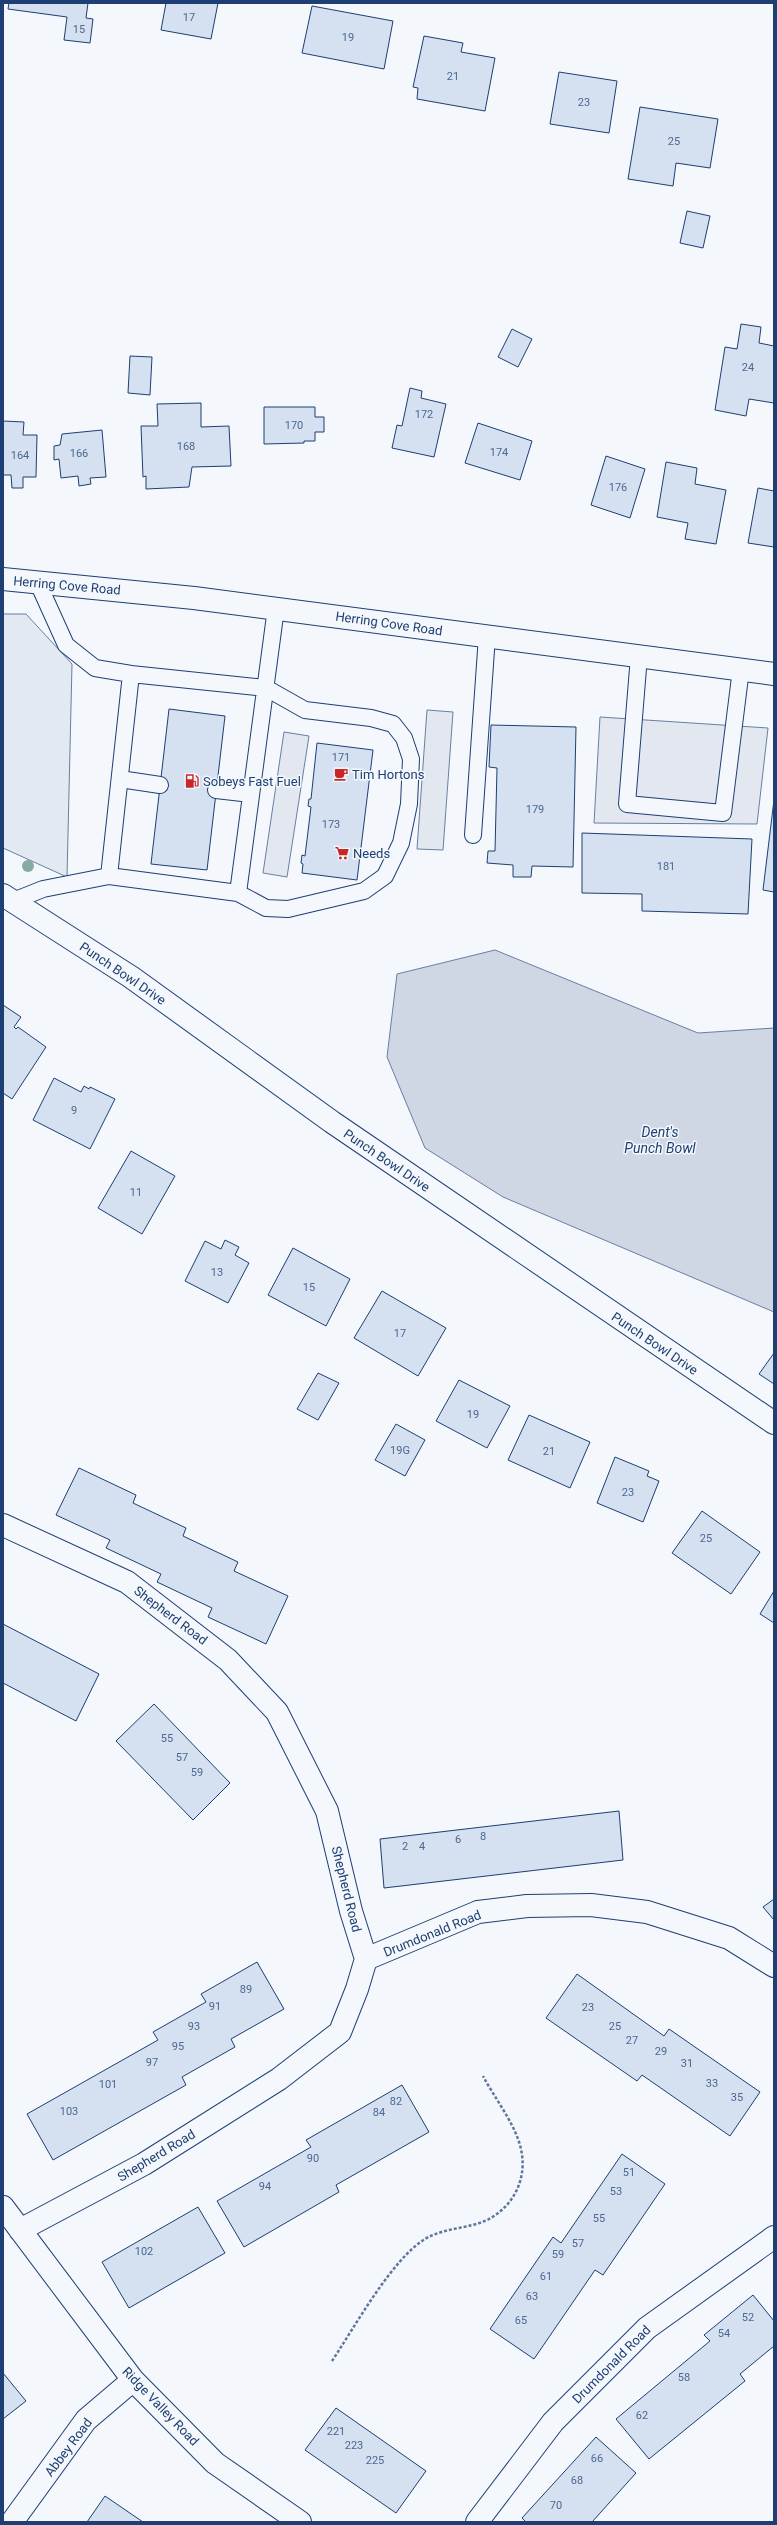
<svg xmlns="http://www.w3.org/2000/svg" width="777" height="2525" font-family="Roboto,sans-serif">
<rect width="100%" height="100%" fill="#f4f7fb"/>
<path fill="#e3e9f0" stroke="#687fa3" d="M3 614H26L72 664 67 877 3 848Z"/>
<path fill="#e3e8f0" stroke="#687fa3" d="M427 710 453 712 443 850 417 849Z
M600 717 768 728 757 824 594 823Z
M284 732 309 736 287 877 263 873Z"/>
<path fill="#cfd7e4" stroke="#687fa3" d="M495 950 698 1033 774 1028V1312L503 1197 425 1148 387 1057 397 974Z"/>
<path fill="#d5e0f0" stroke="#1d3f73" d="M9 3H88L86 18 93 19 90 43 64 40 67 17 8 9Z
M166 3H218L211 39 161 30Z
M312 6 393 21 384 69 302 53Z
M424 36 463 43 461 52 495 58 485 111 417 99 418 88 413 87Z
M559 72 617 81 609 133 550 124Z
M640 107 718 119 710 168 676 163 673 186 628 179Z
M687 211 710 216 703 248 680 243Z
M741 324 761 327 759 343 774 346V403L749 399 746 416 715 410 725 347 737 349Z
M512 329 532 339 518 367 498 357Z
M130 356 152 357 150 395 128 393Z
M410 388 422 391 421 398 446 404 434 457 392 448 397 425 402 426Z
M201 403V427L229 426 231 466 192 467 189 487 146 489V476L143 477 141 426H158L157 404Z
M264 407H315V417H324V432H315V441H304V443L264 444Z
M3 421 24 422 23 435H37L36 477H23V488H12L11 475H3Z
M478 423 532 441 520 480 465 463Z
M102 430 106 477 90 478 91 484 79 486 78 476 61 478 59 459 54 460V446L60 445 62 434Z
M606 456 645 469 630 518 591 505Z
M666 462 697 468 695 484 726 490 716 544 685 539 688 523 657 517Z
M758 488 774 491V547L748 543Z
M169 709 225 716 207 870 151 864Z
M491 725 576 727 573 867 532 866 531 877H513V865L487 863 488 851H495L497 768 489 767Z
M317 743 373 750 357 880 302 873 303 864 301 863 302 855 305 856 311 807 308 806 309 799H311Z
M774 800V892L763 890Z
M582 833 752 839 748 914 642 911V894L582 893Z
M3 1005 21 1017 14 1027 16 1029 18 1027 46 1047 12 1099 3 1093Z
M54 1078 81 1092 84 1086 89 1089 90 1087 115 1099 90 1149 33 1120Z
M131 1151 175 1176 142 1234 98 1208Z
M225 1240 239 1247 235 1255 249 1263 228 1303 185 1281 205 1241 221 1249Z
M293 1248 350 1279 326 1326 268 1295Z
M382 1291 446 1328 418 1376 354 1338Z
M774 1353V1384L759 1374Z
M318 1373 339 1383 318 1420 297 1409Z
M459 1380 510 1406 487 1448 436 1421Z
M529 1415 590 1442 570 1488 508 1460Z
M396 1424 425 1440 405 1476 375 1460Z
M615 1457 649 1471 647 1476 659 1481 643 1522 597 1503Z
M79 1468 136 1495 133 1503 186 1528 183 1536 238 1562 234 1571 288 1596 266 1644 208 1617 212 1608 157 1582 161 1574 106 1548 110 1540 56 1515Z
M702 1511 760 1552 731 1594 672 1553Z
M774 1591V1623L760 1614Z
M3 1624 99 1674 76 1721 3 1683Z
M154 1704 230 1783 193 1820 116 1741Z
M619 1811 623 1860 384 1888 380 1839Z
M774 1899V1920L763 1907Z
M257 1962 284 2009 231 2039 235 2047 182 2077 186 2085 53 2160 27 2114 158 2040 153 2032 206 2002 201 1994Z
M577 1974 664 2036 669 2029 760 2092 730 2136 642 2075 637 2081 546 2018Z
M402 2085 429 2132 336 2185 339 2192 244 2247 217 2201 311 2147 306 2140Z
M622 2154 665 2184 603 2275 595 2270 534 2359 490 2329 553 2237 561 2243Z
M198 2207 225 2253 129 2308 102 2262Z
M753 2295 774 2321V2346L740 2374 745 2381 649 2459 616 2419 710 2341 704 2335Z
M3 2373 26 2401 3 2419Z
M336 2408 426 2471 396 2513 305 2450Z
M596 2437 636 2473 592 2522H526L522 2518Z
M105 2496 143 2522H87Z"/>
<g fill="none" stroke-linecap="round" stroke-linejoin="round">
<defs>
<path id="lane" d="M38 583 66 645 95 668 131 674 109 876 238 893 276 608
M639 656 627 804 723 813 741 669
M131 674 266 688 305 710 371 718 393 724 404 738 411 759 409 804 401 843 385 876 364 891 288 909 266 908 238 893
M120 779 160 785
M216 790 251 794
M473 835 487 636
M13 901 43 889 109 876"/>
<path id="street" d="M3 895 131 977 332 1122 774 1423
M3 1525 127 1582 228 1660 277 1712 327 1811 351 1911 366 1959 357 1989 340 2032 279 2079 144 2164 20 2230
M366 1959 478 1912 527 1906 591 1905 647 1912 729 1938 774 1966
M3 2207 133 2380 215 2463 300 2522
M12 2522 86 2420 133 2380
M477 2522 553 2422 647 2328 774 2237"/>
<path id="secondary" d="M3 579 194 598 774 674"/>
</defs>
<use href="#lane" stroke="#1d3f73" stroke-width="18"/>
<use href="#street" stroke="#1d3f73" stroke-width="24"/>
<use href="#secondary" stroke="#1d3f73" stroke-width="24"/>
<path stroke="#5e769c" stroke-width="2.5" stroke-dasharray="3 2" stroke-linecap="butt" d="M332 2361C354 2328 392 2259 425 2239 445 2227 470 2229 489 2219 518 2203 530 2171 518 2139 511 2119 493 2095 483 2076"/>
<use href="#lane" stroke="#f4f7fb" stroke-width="16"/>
<use href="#street" stroke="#f4f7fb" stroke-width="22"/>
<use href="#secondary" stroke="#f4f7fb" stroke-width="22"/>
</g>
<circle fill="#86aba6" cx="28" cy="866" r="6"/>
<defs>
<symbol id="cafe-bare" viewBox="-9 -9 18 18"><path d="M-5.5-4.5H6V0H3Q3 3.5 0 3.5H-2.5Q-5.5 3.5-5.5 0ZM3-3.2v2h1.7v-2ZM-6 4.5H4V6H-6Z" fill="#c62828" stroke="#f4f7fb" stroke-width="2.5" paint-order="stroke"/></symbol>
<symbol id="fuel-bare" viewBox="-9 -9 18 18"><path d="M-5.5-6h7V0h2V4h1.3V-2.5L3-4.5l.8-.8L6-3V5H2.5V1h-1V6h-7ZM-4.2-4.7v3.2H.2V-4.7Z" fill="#c62828" stroke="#f4f7fb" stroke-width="2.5" paint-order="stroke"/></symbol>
<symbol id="supermarket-bare" viewBox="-9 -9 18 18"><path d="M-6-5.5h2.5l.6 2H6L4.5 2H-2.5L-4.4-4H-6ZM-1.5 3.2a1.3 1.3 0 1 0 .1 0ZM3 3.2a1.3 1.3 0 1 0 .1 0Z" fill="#c62828" stroke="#f4f7fb" stroke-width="2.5" paint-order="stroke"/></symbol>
</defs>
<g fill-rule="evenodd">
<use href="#cafe-bare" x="331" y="764" width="20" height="20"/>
<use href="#fuel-bare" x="182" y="771" width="20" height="20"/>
<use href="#supermarket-bare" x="332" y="843" width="20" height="20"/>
</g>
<g text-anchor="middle" stroke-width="3" stroke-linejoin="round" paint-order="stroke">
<g font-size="11" fill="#4b6792">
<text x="189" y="21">17</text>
<text x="79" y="33">15</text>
<text x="348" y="41">19</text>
<text x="453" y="80">21</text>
<text x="584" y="106">23</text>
<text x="674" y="145">25</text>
<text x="748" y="371">24</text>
<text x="424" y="418">172</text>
<text x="294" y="429">170</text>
<text x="186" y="450">168</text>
<text x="499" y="456">174</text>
<text x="79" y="457">166</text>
<text x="20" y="459">164</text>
<text x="618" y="491">176</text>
<text x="341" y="761">171</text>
<text x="535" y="813">179</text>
<text x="331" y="828">173</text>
<text x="666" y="870">181</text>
<text x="74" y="1114">9</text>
<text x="136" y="1196">11</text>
<text x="217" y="1276">13</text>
<text x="309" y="1291">15</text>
<text x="400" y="1337">17</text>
<text x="473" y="1418">19</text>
<text x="400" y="1454">19G</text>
<text x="549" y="1455">21</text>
<text x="628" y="1496">23</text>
<text x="706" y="1542">25</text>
<text x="167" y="1742">55</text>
<text x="182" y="1761">57</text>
<text x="197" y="1776">59</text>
<text x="483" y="1840">8</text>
<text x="458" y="1843">6</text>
<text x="405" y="1850">2</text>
<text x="422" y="1850">4</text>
<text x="246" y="1993">89</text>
<text x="215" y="2010">91</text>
<text x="588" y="2011">23</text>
<text x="194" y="2030">93</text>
<text x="615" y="2030">25</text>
<text x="632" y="2044">27</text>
<text x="178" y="2050">95</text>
<text x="661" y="2055">29</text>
<text x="152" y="2066">97</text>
<text x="687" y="2067">31</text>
<text x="712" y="2087">33</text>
<text x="108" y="2088">101</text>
<text x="737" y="2101">35</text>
<text x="396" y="2105">82</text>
<text x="69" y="2115">103</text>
<text x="379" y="2116">84</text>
<text x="313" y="2162">90</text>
<text x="629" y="2176">51</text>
<text x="265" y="2190">94</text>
<text x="616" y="2195">53</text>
<text x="599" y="2222">55</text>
<text x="578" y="2247">57</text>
<text x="144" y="2255">102</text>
<text x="558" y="2258">59</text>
<text x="546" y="2280">61</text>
<text x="532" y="2300">63</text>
<text x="748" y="2321">52</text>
<text x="521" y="2324">65</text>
<text x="724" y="2337">54</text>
<text x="684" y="2381">58</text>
<text x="642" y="2419">62</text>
<text x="336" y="2435">221</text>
<text x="354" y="2449">223</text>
<text x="597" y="2462">66</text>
<text x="375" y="2464">225</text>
<text x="577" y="2484">68</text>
<text x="556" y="2509">70</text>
</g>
<g font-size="13" fill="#1d3f73" stroke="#f4f7fb">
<text transform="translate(67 585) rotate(5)" y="5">Herring Cove Road</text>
<text transform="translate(389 623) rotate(8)" y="5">Herring Cove Road</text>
<text transform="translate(123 973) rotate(34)" y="5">Punch Bowl Drive</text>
<text transform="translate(387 1160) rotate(34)" y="5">Punch Bowl Drive</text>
<text transform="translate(655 1343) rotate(34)" y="5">Punch Bowl Drive</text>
<text transform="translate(171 1615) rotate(37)" y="5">Shepherd Road</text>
<text transform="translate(347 1889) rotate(76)" y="5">Shepherd Road</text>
<text transform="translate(432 1933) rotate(-22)" y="5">Drumdonald Road</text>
<text transform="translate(156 2155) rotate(-31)" y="5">Shepherd Road</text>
<text transform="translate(611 2364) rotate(-45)" y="5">Drumdonald Road</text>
<text transform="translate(161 2406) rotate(46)" y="5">Ridge Valley Road</text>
<text transform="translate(68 2447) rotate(-53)" y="5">Abbey Road</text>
</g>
<g font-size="13" fill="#1d3f73" stroke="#f4f7fb" text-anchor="start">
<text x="352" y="779">Tim Hortons</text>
<text x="203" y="786">Sobeys Fast Fuel</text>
<text x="353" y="858">Needs</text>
</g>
<g font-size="14" font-style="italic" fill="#1d3f73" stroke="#f4f7fb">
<text x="660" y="1137">Dent's<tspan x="660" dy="16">Punch Bowl</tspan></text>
</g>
</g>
<rect width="777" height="2525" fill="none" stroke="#1d3f73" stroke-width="8"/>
</svg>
